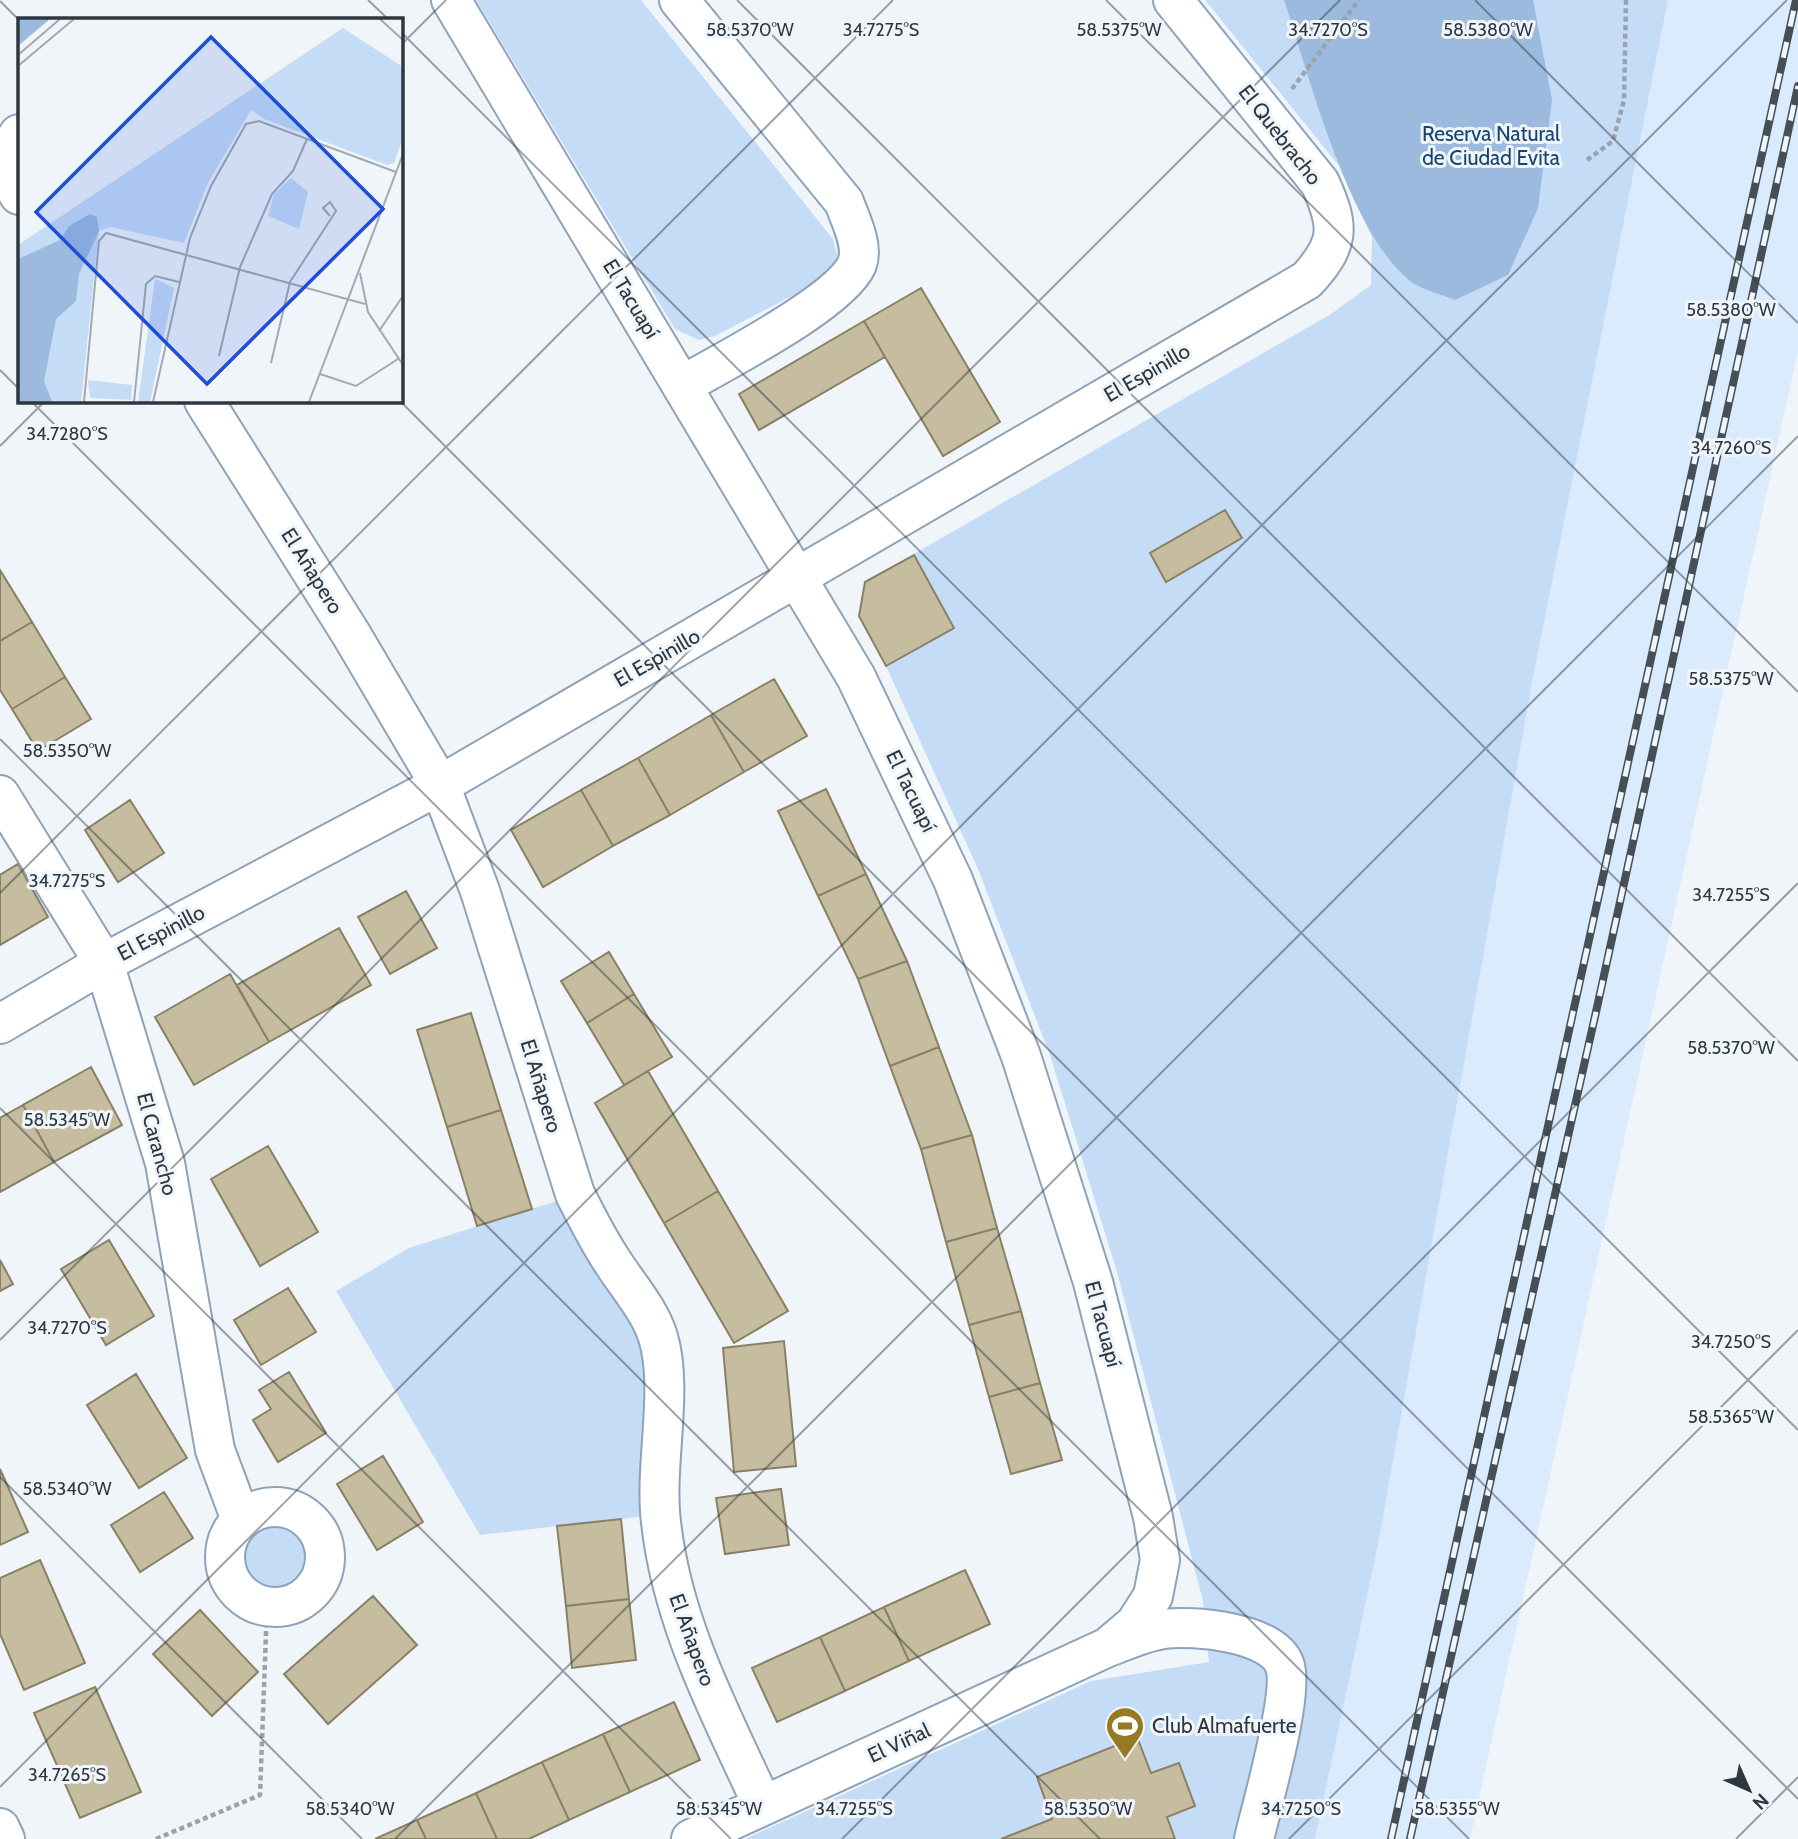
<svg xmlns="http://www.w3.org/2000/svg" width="1798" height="1839" font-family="Cabin,sans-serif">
<rect width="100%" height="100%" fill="#f0f5fa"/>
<path fill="#dbebfe" d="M1668 0H1798V351L1470 1839H1315L1378 1545 1532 683Z"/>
<path fill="#c5dcf6" d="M476 0H641L833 239 837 255 830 276 715 336 699 340 675 329Z
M1205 0H1668L1532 683 1378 1545 1315 1839H745L1091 1681 1209 1662 1203 1601 1117 1272 1050 1055 978 869 886 666 859 616 865 582 1331 314 1371 285 1372 237 1340 167Z
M563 1199 646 1342 647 1516 480 1535 336 1291 409 1248Z
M236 1558a40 40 0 1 1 80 0a40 40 0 1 1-80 0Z"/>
<path fill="#9bbadd" d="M1284 0H1533L1552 100 1538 208 1508 275 1455 300C1441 294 1422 290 1410 281 1349 232 1309 75 1284 0Z"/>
<path fill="#c6bc9f" stroke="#898065" stroke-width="2" d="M921 288 1000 422 943 456 864 321Z
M864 321 885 357 759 430 739 394Z
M1225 510 1242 538 1166 582 1150 553Z
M914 555 954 628 886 666 859 616 865 582Z
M0 570 32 622 0 641Z
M32 622 65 677 12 709 0 690V641Z
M65 677 91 719 38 751 12 709Z
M774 679 807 736 744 772 711 715Z
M711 715 744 772 670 815 638 758Z
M638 758 670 815 613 846 581 790Z
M826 789 866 874 818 896 778 811Z
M581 790 613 846 543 887 511 830Z
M130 800 164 853 118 882 85 830Z
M18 864 48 917 0 945V875Z
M866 874 907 961 858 979 818 896Z
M406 891 437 948 390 974 358 917Z
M339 928 371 985 269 1042 237 985Z
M609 952 634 994 587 1023 561 981Z
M907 961 939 1047 890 1066 858 979Z
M230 974 269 1042 194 1085 155 1017Z
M634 994 672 1057 624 1085 587 1023Z
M471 1013 501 1110 447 1127 417 1030Z
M939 1047 972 1135 921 1149 890 1066Z
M91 1067 122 1125 54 1162 23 1105Z
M648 1071 718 1191 664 1223 595 1103Z
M23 1105 54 1162 0 1192V1118Z
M501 1110 532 1209 477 1226 447 1127Z
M972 1135 997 1228 946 1242 921 1149Z
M268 1146 318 1232 260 1266 211 1179Z
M718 1191 788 1311 734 1343 664 1223Z
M997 1228 1021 1311 969 1325 946 1242Z
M109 1240 154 1316 106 1345 61 1269Z
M0 1260 13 1284 0 1291Z
M288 1288 316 1332 261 1365 234 1320Z
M1021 1311 1040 1383 989 1397 969 1325Z
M784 1341 796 1466 734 1472 723 1348Z
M289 1372 326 1433 278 1462 253 1420 271 1409 259 1390Z
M136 1374 187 1458 139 1488 87 1405Z
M1040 1383 1062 1460 1011 1474 989 1397Z
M383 1456 423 1522 377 1550 337 1484Z
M0 1469 28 1532 0 1545Z
M781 1489 789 1545 725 1554 716 1498Z
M164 1492 193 1538 140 1572 111 1525Z
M621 1519 629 1599 566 1606 557 1526Z
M40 1560 85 1663 24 1690 0 1634V1578Z
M965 1570 990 1624 909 1661 884 1607Z
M373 1596 417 1645 328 1724 284 1674Z
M629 1599 636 1660 572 1668 566 1606Z
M884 1607 909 1661 845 1691 820 1637Z
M200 1610 258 1672 212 1716 153 1654Z
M820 1637 845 1691 777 1722 752 1668Z
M95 1687 141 1792 80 1818 34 1713Z
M674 1702 700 1760 630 1792 603 1734Z
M603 1734 630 1792 569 1820 542 1762Z
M1137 1737 1151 1773 1179 1763 1195 1806 1167 1817 1175 1839H1001L1052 1819 1037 1777Z
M542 1762 569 1820 529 1839H497L476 1793Z
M476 1793 497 1839H426L417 1820Z
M417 1820 426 1839H375Z"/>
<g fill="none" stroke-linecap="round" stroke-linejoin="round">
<defs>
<path id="minor" d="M451 0 856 677 953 880 1021 1056 1093 1282 1153 1517 1160 1560 1153 1596 1135 1624 1108 1647
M679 0 844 202C850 219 864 245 857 264 841 302 722 362 683 385
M19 134C5 152 7 176 19 195
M204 401 351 634 440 785 480 891 575 1194C587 1218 599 1242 614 1264 629 1287 650 1311 658 1337 674 1389 654 1465 661 1522 672 1624 721 1714 763 1806
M0 795 104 963 165 1163 215 1450 241 1520
M0 1024 104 963 440 785 1307 280C1340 244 1340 227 1320 183L1173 0
M225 1557a50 50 0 1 1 100 0a50 50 0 1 1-100 0Z
M0 1828 5 1839
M691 1839 1108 1647C1125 1641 1145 1631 1164 1629 1194 1625 1274 1632 1285 1666 1294 1696 1262 1804 1254 1839"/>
</defs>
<use href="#minor" stroke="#8ea3ba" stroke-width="42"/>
<path stroke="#9ba2a9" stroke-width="4.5" stroke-dasharray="5 3.5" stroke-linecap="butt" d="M1292 89 1359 0
M1587 160 1613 141 1624 100 1626 0
M156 1839 260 1795 267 1606"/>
<use href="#minor" stroke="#fff" stroke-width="38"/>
<defs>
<path id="rail" d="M1391 1839 1796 0
M1410 1839 1596 1012 1798 86"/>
</defs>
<use href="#rail" stroke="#464f57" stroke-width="8"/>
<use href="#rail" stroke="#f0f5fa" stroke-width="5" stroke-dasharray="16" stroke-linecap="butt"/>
</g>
<path fill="none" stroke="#2e3740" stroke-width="2" stroke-opacity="0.45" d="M368 0 388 19M737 0 1798 1061M1106 0 1798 692M1475 0 1798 323M0 1 19 20M401 32 1798 1430M401 45 446 0M0 370 19 389M31 401 1469 1839M400 401 1798 1799M0 446 45 401M0 739 1100 1839M0 893 893 0M0 1108 731 1839M0 1340 1340 0M0 1477 362 1839M0 1787 1787 0M395 1839 1798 436M842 1839 1798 883M1289 1839 1798 1330M1736 1839 1798 1777"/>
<defs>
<symbol id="stadium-pin" viewBox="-11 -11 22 30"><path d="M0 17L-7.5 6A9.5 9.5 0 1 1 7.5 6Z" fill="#947a21" stroke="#f0f5fa"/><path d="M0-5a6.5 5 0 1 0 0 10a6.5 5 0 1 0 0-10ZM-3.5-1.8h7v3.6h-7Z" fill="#fff"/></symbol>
</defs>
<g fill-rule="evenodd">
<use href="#stadium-pin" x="1103" y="1704" width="44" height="60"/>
</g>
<g text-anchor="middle" stroke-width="6" stroke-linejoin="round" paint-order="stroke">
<g font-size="21" fill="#164470" stroke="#f0f5fa">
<text x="1491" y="141">Reserva Natural<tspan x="1491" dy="24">de Ciudad Evita</tspan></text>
</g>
<g font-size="21" fill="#2e3740" stroke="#f0f5fa">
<text transform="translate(1280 135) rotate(52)" y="7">El Quebracho</text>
<text transform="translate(631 299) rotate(59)" y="7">El Tacuapí</text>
<text transform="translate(1147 373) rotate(-30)" y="7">El Espinillo</text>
<text transform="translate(312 571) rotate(58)" y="7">El Añapero</text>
<text transform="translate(657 658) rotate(-30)" y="7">El Espinillo</text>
<text transform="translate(911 791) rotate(64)" y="7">El Tacuapí</text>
<text transform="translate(161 933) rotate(-28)" y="7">El Espinillo</text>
<text transform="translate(541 1086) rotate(73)" y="7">El Añapero</text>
<text transform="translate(157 1144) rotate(75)" y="7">El Carancho</text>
<text transform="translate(1103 1324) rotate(75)" y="7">El Tacuapí</text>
<text transform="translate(692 1640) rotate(70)" y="7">El Añapero</text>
<text transform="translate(899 1743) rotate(-25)" y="7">El Viñal</text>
</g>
<g font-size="21" fill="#2e3740" stroke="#f0f5fa" text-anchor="start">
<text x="1152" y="1733">Club Almafuerte</text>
</g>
</g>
<g transform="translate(18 18)">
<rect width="385" height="385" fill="#f0f5fa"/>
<path d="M325 10 385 49V120L376 145 369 147 246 101 233 92 190 165 166 225 92 209 81 213 63 384H0V227ZM273 160 290 174 281 211 250 198 256 176ZM137 261 156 270 132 384H120ZM70 362 114 367 113 382 72 380Z" fill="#c5dcf6"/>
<path d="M0 1H32L0 28ZM72 196 79 199 81 213 61 256 58 283 38 301 26 363 34 384H0V241L42 222 51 208Z" fill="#9bbadd"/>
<path fill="none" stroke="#a2a9b0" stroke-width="2" d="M362 1 385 22M0 37 42 1M0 48 56 1M342 255 350 294 385 347M361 313 385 278M201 338 222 249 254 176 275 153 289 121M253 345 272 264 318 193 312 184 305 190 312 198M302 356 338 368 380 341M66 384 81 223 88 215 347 286M116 384 128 266 137 258 161 264M135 384 172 220 193 168 228 106 241 103 378 154M291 384 385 136"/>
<path fill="#1d4ed8" fill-opacity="0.15" stroke="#1d4ed8" stroke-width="3.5" d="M193 19 365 191 189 366 18 194Z"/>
<rect width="385" height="385" fill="none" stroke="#2e3740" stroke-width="3.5"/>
</g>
<g font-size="18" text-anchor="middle" fill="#2e3740" stroke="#f0f5fa" stroke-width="6" stroke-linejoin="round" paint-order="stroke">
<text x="750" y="36">58.5370°W</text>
<text x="881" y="36">34.7275°S</text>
<text x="1119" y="36">58.5375°W</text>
<text x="1328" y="36">34.7270°S</text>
<text x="1488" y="36">58.5380°W</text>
<text x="1731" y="316">58.5380°W</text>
<text x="67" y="440">34.7280°S</text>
<text x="1731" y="454">34.7260°S</text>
<text x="1731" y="685">58.5375°W</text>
<text x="67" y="757">58.5350°W</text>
<text x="67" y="887">34.7275°S</text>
<text x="1731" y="901">34.7255°S</text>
<text x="1731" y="1054">58.5370°W</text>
<text x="67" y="1126">58.5345°W</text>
<text x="67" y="1334">34.7270°S</text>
<text x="1731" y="1348">34.7250°S</text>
<text x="1731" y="1423">58.5365°W</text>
<text x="67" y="1495">58.5340°W</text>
<text x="67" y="1781">34.7265°S</text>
<text x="350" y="1815">58.5340°W</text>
<text x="719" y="1815">58.5345°W</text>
<text x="854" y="1815">34.7255°S</text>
<text x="1088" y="1815">58.5350°W</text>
<text x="1301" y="1815">34.7250°S</text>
<text x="1457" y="1815">58.5355°W</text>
</g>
<g transform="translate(1749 1790) rotate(135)" stroke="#f0f5fa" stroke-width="5" paint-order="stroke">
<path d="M0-5L12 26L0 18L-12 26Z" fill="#2e3740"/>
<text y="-10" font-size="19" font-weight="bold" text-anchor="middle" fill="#2e3740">N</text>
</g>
</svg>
